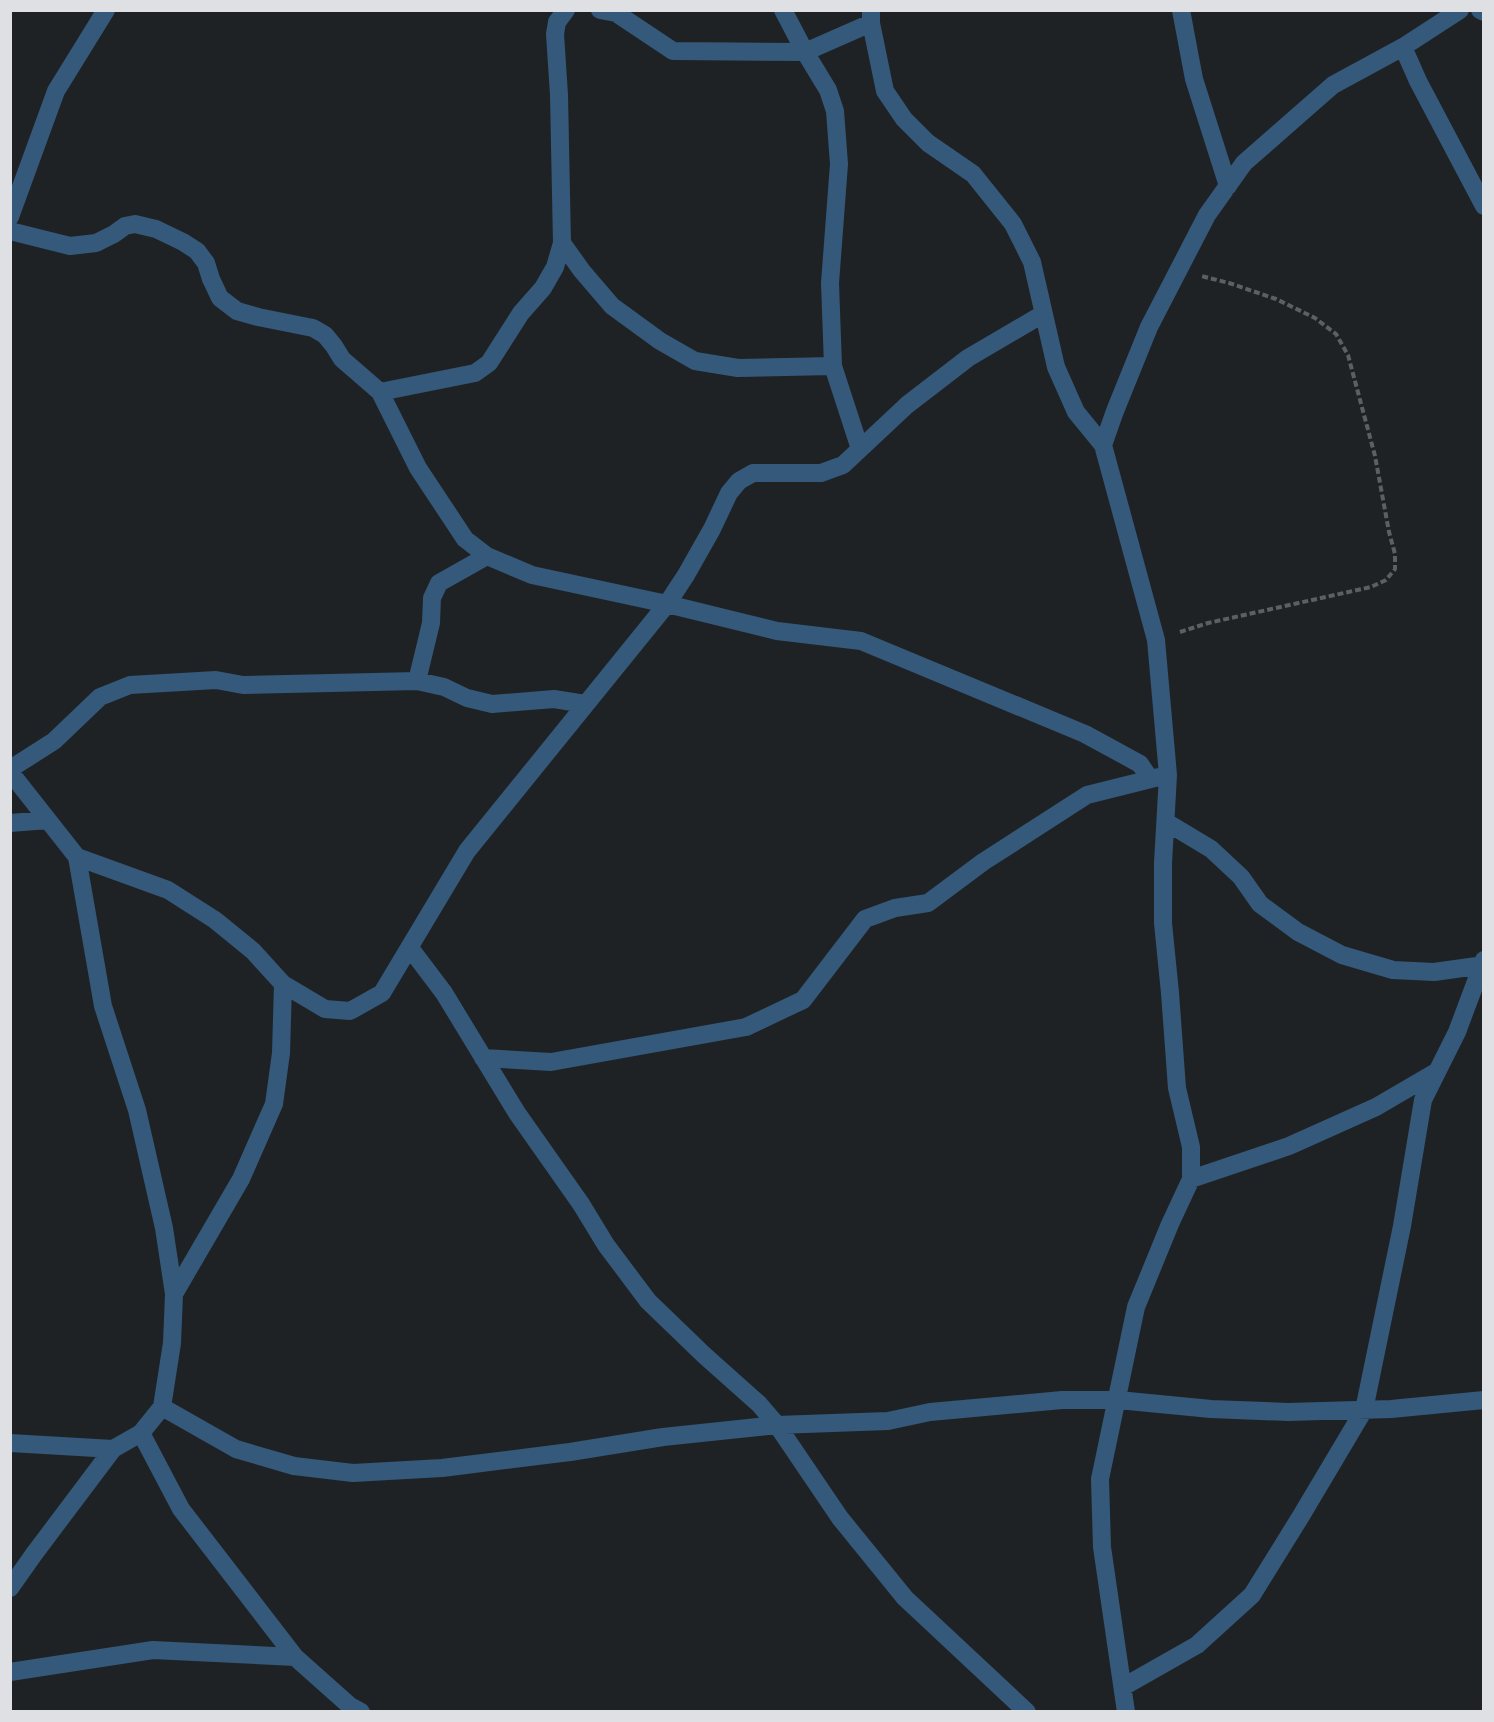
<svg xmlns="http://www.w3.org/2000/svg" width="1494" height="1722" font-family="'Space Grotesk',sans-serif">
<rect width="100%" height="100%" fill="#1f2225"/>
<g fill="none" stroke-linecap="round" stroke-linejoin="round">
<path stroke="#5d6063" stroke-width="4" stroke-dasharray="6 3" stroke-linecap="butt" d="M1180 632 1208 623 1371 587 1386 580 1395 569V554L1389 532 1375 456 1348 355 1336 334 1315 318 1276 299 1229 283 1201 276"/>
<path stroke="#35597a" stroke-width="18" d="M600 10 616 13 673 51 805 52 871 23
M783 10 805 52 828 90 835 111 839 164 830 283 833 366 860 449
M871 10V23L885 91 904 119 928 143 973 174 1013 224 1032 262 1056 367 1076 412 1103 445
M1181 10 1194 79 1228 186
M1480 10 1484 12
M1403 47 1418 81 1484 206
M10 217 56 91 106 10
M10 231 70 246 96 243 114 234 125 226 135 224 156 229 183 242 197 251 206 263 211 279 220 298 237 311 258 317 313 328 325 335 334 346 342 359 380 392 418 468 465 539 487 556 532 575 667 604 777 631 861 641 1085 734 1140 764 1150 779
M562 243 582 271 612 306 660 341 695 361 738 368 833 366
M380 392 475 373 489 363 521 313 543 288 555 267 562 243 559 95 555 34 557 22 566 10
M417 681 431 623 432 598 439 583 487 556
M10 769 54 741 100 697 130 685 216 680 243 685 417 681 444 687 467 698 492 704 554 699 585 704
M10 772 77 857 168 890 215 920 253 951 283 984 325 1009 350 1011 382 993 467 851 667 604 686 575 712 529 729 493 739 481 753 473H821L843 465 907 405 968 358 1043 314
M1166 822 1211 849 1241 877 1260 904 1298 932 1342 955 1393 970 1434 972 1484 965
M10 823 48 820
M410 948 444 993 517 1113 581 1204 606 1245 648 1301 704 1355 759 1404 777 1425 888 1421 930 1412 1062 1400H1118L1211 1409 1288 1412 1391 1409 1484 1400
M483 1058 551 1062 746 1027 803 1000 865 919 895 908 928 903 983 862 1087 795 1159 777
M1191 1179 1289 1146 1376 1107 1436 1072
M174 1294 241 1179 274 1104 281 1053 283 984
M162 1407 236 1449 294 1466 353 1473 442 1468 570 1452 663 1437 777 1425 840 1518 905 1598 1027 1712
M141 1433 181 1509 295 1657 350 1706 361 1712
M10 1443 113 1449 141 1433 162 1407 172 1343 174 1294 164 1228 137 1110 103 1006 77 857
M10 1588 34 1554 113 1449
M10 1672 153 1650 295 1657
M1123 1687 1197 1645 1252 1595 1301 1516 1364 1410 1402 1226 1423 1100 1457 1032 1484 960
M1126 1712 1102 1547 1100 1479 1136 1307 1170 1224 1191 1179V1147L1177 1088 1170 993 1163 923V863L1168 775 1156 640 1103 445 1115 411 1149 327 1207 215 1244 163 1333 85 1403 47 1460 10"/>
</g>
<rect width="1494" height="1722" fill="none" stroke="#dee0e3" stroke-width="24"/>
</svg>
